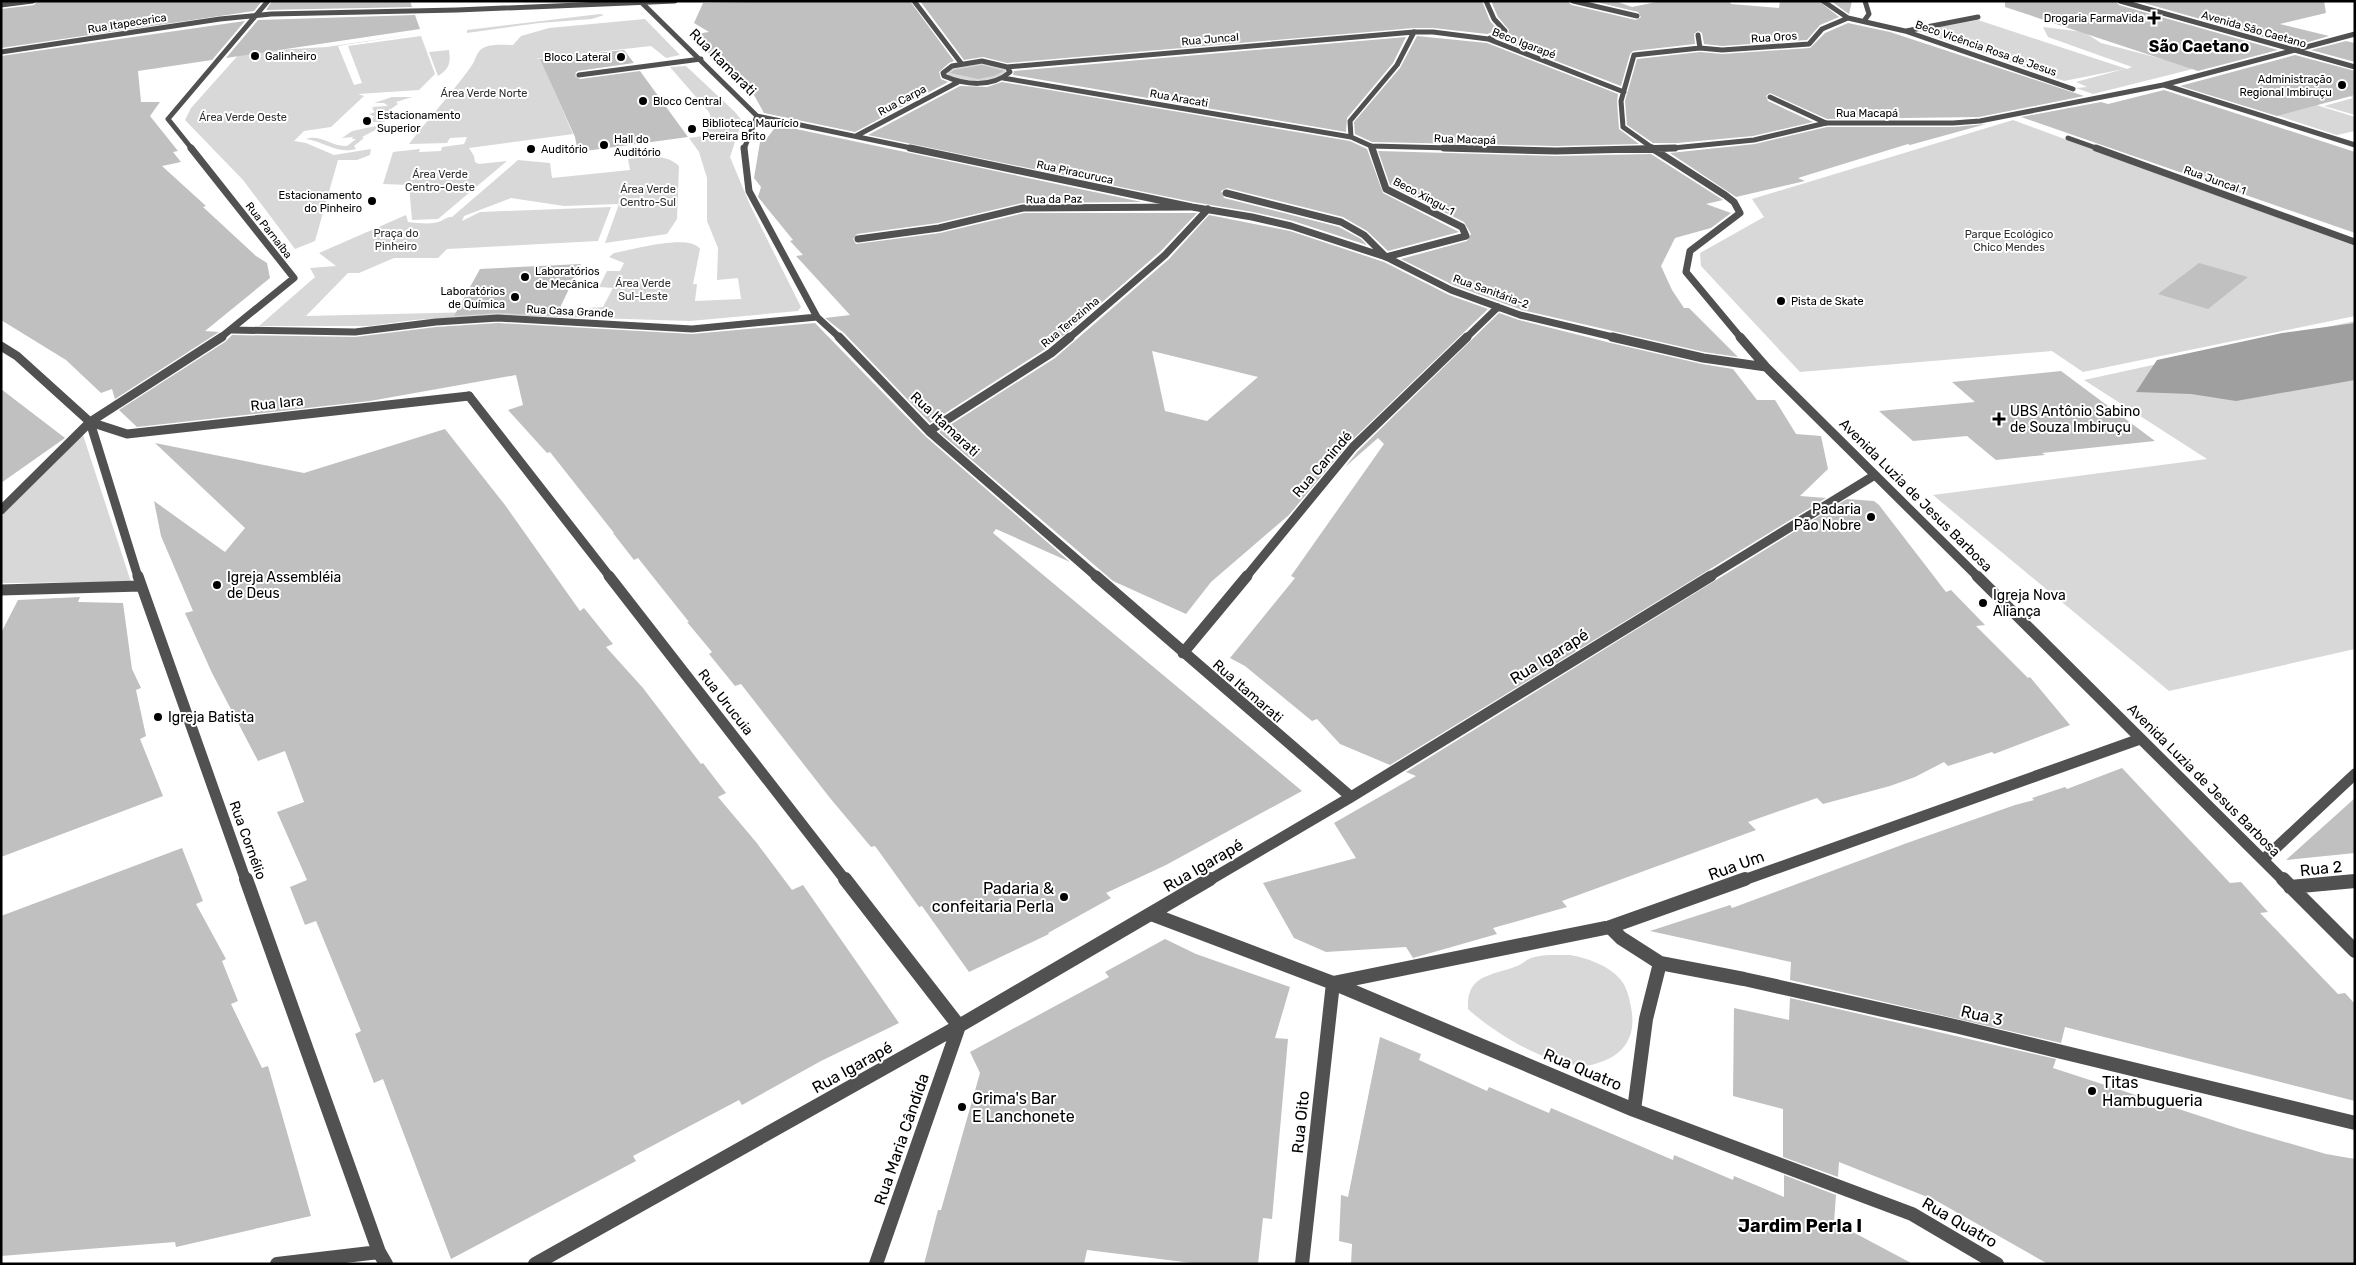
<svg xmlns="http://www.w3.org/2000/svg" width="2356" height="1265" font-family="Rubik,sans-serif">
<rect width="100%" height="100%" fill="#fff"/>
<path fill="#d8d8d8" d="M600 14 604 15 592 19 539 23 467 33V30Z
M645 19 680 55 666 58 651 46 535 59H542L574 69 579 79 551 83 573 134 469 148 474 156 475 162 479 164 507 161 438 219 412 220 409 185 383 184 393 152 420 149 419 152 441 151 442 147 464 144 467 137 450 138 447 143 409 144C429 118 451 94 470 68 476 61 476 50 485 47 493 44 504 45 513 45L521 36 549 28Z
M1978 20 2127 69 2132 67 2048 37 2043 27 2084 32 2101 43 2197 68 2093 94 2076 88 2087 87 2076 82 2124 69 2064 81 1918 31Z
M421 33 338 46 354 85 362 83 348 46 421 36 435 74 419 90 358 94 364 96 331 127 304 131 294 141 306 143 334 155 371 149 370 155 357 160H338L315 241 295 249 243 180 185 120 191 108 241 52 327 47Z
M449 50C451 63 449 69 438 76L429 52Z
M986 63 1005 69 1006 72C993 87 965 80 949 76L947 73 952 67Z
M686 66 735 112 742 121 730 157 750 205 801 307 798 311 690 321 499 315 414 320 369 326H259L315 277 310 268 336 266 319 253 406 215 408 222C418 223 432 225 441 221 445 219 447 217 452 217L518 160 550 163 552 178 630 170 628 159C647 157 665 153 679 166L677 219 667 234 605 243 619 204 564 206 511 198 464 216 462 221 480 212 611 207 598 241 447 249 438 258H394L359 273H348L306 316 560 310 603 307 613 288 599 287 607 271H620L624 263 609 257 614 253C632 250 689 233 700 249L693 284H697L695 301 741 299 738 278 717 280 718 248 707 221V178L699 152 689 138 709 135 704 120 711 118 709 112 670 67Z
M2226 77 2355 117V131L2337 135 2186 86Z
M2355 95V115L2324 106 2353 98 2350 96Z
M392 97H412L396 102 398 104 385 113 394 116V118L382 122H364L375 117 369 114 375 112 372 109 374 108 371 107 388 106 384 103H374Z
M2013 120 2355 246V316L2083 372 2052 351 1800 372 1701 266 1700 253 1764 217 1752 199Z
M376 126 381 127 362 137 364 138 354 146 356 149C335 154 326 142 306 139 321 134 331 147 347 146L356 139H352L353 137 342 138 352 131Z
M2355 321V649L2169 691 1933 495 2207 459 2084 380Z
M83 435 131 582 1 583V516Z
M1570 955C1587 958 1608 965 1620 979 1627 987 1629 997 1631 1007 1637 1037 1624 1056 1595 1064 1559 1074 1494 1033 1468 1009 1466 974 1492 976 1517 966 1522 964 1526 960 1531 958 1541 954 1558 955 1570 955Z"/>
<path fill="#9f9f9f" d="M2355 323V380L2236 401 2191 394 2136 392 2157 360 2282 333Z"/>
<path fill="#c0c0c0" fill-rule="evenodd" d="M37 1H262L254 11 1 48V9L34 5Z
M272 1H410L412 7 266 10Z
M800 1H910L954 61 949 63 939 72 941 79 948 82 855 132 764 113 750 88 745 89 696 41 705 40 696 34 709 32 694 23 703 3Z
M920 1H1482L1490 21 1498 30 1487 34 1433 28H1414L1007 63 983 57 964 60Z
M1491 1H1567L1572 5 1636 20 1641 17 1638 12 1596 2 1615 1 1632 7 1661 1H1729L1731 4 1779 8 1780 1H1819L1839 17 1820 25 1807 40 1722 46 1704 44 1702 33 1698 31 1694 34 1695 44 1633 51 1630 54 1621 86 1499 39 1508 34 1509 30 1498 17Z
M1831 1H1852L1849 14Z
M2005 1H2116L2119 5 2278 50 2198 71 2005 7Z
M2137 1H2324L2326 13 2280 24 2329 36 2295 46Z
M415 15 420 29 226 58 258 20Z
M245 21 212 60 138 71 141 102H160L150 116 178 151 173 152 181 162 162 166 206 206 203 207 256 256 267 263 270 278 205 331 219 332 115 399 112 389 101 393 66 360 1 320V56Z
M1848 23 1890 32 2084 96 1979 117 1827 119 1770 93 1766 96 1768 101 1813 122 1753 136 1677 143H1653L1627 125 1625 101 1637 59 1700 52 1722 54 1810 48 1825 33Z
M1417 36 1487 43 1618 94 1617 101 1619 129 1639 144 1556 146 1372 142 1355 134 1354 122 1400 68Z
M1406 37 1393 63 1347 118 1346 132 1013 75 1014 71Z
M2346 41 2355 43V62L2311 50Z
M624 50 634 63 578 71 575 73V77L580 79 640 71 688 137 578 152 575 137 540 59Z
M2295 55 2355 71V95L2277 116 2180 86Z
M982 65 1004 71 994 76 978 79 950 73 954 70Z
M1002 82 1350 141 1367 149 1383 193 1459 232 1388 251 1367 231 1343 217 1227 188 1221 191 1224 198 1339 227 1361 239 1367 245 1293 221 1253 212 1193 202 868 135 960 86 987 87Z
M2164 90 2355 152V233L2021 117 2101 102 2108 104Z
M1986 124 1910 145 1908 144 1798 178 1805 181 1736 197 1670 153 1755 144 1827 127H1953Z
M777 125 1142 202 1022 203 938 223 857 234 853 239 856 244 940 233 1024 213H1197L1161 251 1069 331 1047 348 930 423 844 333 825 318 850 315 796 256 803 255 790 241 793 240 758 197 761 187 754 178 760 142H764Z
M1378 151 1556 156 1651 154 1723 200 1706 204 1731 213 1711 228 1675 238 1661 266 1672 290 1684 308H1689L1738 357 1704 352 1522 310 1453 285 1401 259 1467 241 1471 234 1464 222 1390 185Z
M1209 215 1290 231 1384 262 1449 295 1488 309 1349 443 1289 515 1211 582 1186 614 1113 581 939 432 1055 358 1169 259ZM1152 351 1258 377 1207 421 1165 411Z
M2199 263 2248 277 2208 309 2158 294Z
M581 264 556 316 498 313 454 316 480 269Z
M1499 313 1519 320 1611 343 1702 364 1733 369 1757 400H1775L1796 434 1821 436 1828 469 1800 496 1826 498 1390 765 1340 744 1317 719 1312 721 1245 666 1230 658 1295 578 1291 576 1384 444 1378 438 1345 467 1358 451Z
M498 323 692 334 815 323 925 436 1070 562 996 529 993 533 1302 791 1166 865 1106 893 1111 898 1048 933 1049 934 969 972 922 906 919 907 875 846 871 847 830 798 741 684 735 686 709 654 712 652 687 622H689L638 558 634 560 613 533H614L550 452 547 453 508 410 523 405 516 375 370 401 137 427 119 410 225 342 232 335 355 337 436 327Z
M2061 371 2155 441 2042 453 2045 455 1996 460 1967 436 1913 441 1879 411 1975 402 1952 382Z
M1 389 65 438 1 483Z
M445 429 505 505 580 611 584 608 613 644 606 647 643 688 701 764 703 763 726 793 718 797 756 842 792 890 803 885 899 1023 821 1061 742 1105 739 1100 633 1156 636 1161 451 1259 383 1079 374 1083 355 1034 361 1031 316 921 305 925 290 887 307 880 277 812 304 802 285 751 258 761 212 673 185 613 193 611 161 536 154 501 225 552 245 528 155 443 304 473Z
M1847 499 1874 501 1879 505 1946 592 1951 590 1985 625 1976 626 2028 678 2030 677 2070 725 1994 754 1992 752 1948 766 1944 762 1915 777 1890 786 1823 804 1817 798 1748 822 1756 830 1562 901 1567 907 1493 928 1497 934 1413 958 1406 947 1326 952 1294 938 1263 883 1356 858 1334 823 1416 776 1406 772Z
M80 597 78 602 123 603 132 669 141 688 136 690 146 736 140 739 163 796 1 857V633L18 600Z
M2122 768 2230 883 2241 882 2268 912 2260 913 2338 994 2345 993 2355 1004V1101L2065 1027 2061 1043 1790 980 1791 962 1650 931 1730 905 1732 908 1907 843 2015 805 2034 800 2032 798 2065 787 2067 789Z
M2355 798V853L2286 860Z
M182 848 203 901 196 904 226 959 222 961 238 1001 231 1004 262 1068 268 1066 311 1216 176 1247 175 1242 1 1256V916Z
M1165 939 1196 954 1290 987 1275 1038 1288 1039 1272 1219 1263 1218 1258 1264H1200L1087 1250 1084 1264H924L938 1210H941L980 1073 970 1052 1109 977 1105 972Z
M1790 998 2056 1059 2053 1068 2240 1129 2326 1154 2355 1159V1264H2048L1935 1200 1839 1162 1838 1177 1783 1157V1109L1733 1096 1734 1008 1789 1020Z
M1380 1037 1421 1054 1419 1060 1487 1091 1489 1087 1549 1113 1551 1108 1673 1160 1674 1155 1733 1180 1734 1176 1784 1197V1175L1836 1195 1834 1222 1913 1264H1351L1352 1244 1339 1241 1341 1195 1348 1197Z"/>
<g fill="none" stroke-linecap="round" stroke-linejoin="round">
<path stroke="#515151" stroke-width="5" d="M1486 1 1494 19 1505 31 1488 39
M1573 1 1637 16
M1823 1 1848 18 1905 31 2073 89
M1864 21 1869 14 1865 1
M1906 31 1978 17
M1414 32H1433L1488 39 1624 92
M1698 35 1700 48
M579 75 701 59
M1770 97 1826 123
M1371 146 1372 149
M1654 149 1623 127 1621 101 1634 55 1700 48 1722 50 1809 44 1822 29 1848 18"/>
<path stroke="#515151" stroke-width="7" d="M1372 148 1386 189 1462 227 1466 236 1386 257
M1652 148 1655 150
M858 239 939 228 1023 208 1189 207"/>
<path stroke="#515151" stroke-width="9" d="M90 422 127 434 469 396"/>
<path stroke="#515151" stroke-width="5" d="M640 1 757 116
M914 1 961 63
M1 5 33 1
M1414 32 1397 65 1350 121 1351 137 1371 146 1490 149
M1 52 220 19 271 14 457 10 675 1
M982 61 1007 67 1010 72C992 88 965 85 944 76L943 73 952 66Z
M1007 67 1414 32
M1003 78 1351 137
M2164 85 2355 145
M757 116 916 149
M856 136 958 82
M2068 138 2099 149
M192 149 168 119 268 1
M744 149 757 116
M1663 149 1754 140 1826 123H1953L1980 121 2163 85 2355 34"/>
<path stroke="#515151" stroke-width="7" d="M191 148 294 278 220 338
M744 148 749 191 817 317 840 338
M910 148 1192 207 1252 217 1291 226 1386 257
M1444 148 1556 151 1675 148
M2096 148 2355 242
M1655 150 1725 195 1734 202 1740 213 1690 251 1686 272 1741 338
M1226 193 1341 222 1364 235 1386 257 1451 290 1520 315 1617 338
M232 330 355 332 436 322 498 318 692 329 817 317
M1069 338 1165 255 1208 209
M1466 338 1498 307"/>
<path stroke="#515151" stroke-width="9" d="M839 337 929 431 1097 577
M1612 337 1703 358 1766 367
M1740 337 1766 367 1978 577
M1 346 17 356 90 422
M469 396 610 577
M90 422 138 577
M929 431 1051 353 1070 337
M1 510 90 422 222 337
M1246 577 1353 447 1467 337
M1709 577 1875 475"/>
<path stroke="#515151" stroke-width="11" d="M138 576 246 881
M609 576 846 881
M1096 576 1351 797
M1977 576 2284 881
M1 590 141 586
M1183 653 1247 576
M2263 860 2355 774
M1208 881 1351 797 1711 576
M1741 881 2140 739"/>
<path stroke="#515151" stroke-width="14" d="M246 879 379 1252 386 1264
M845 879 959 1026 876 1264
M2283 879 2355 951
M2290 887 2355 881
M1151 914 1333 983 1634 1110 1912 1214 1997 1264
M1610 927 1621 938 1660 963 1744 979 1959 1027 2355 1123
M1333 983 1610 927 1745 879
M1634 1110 1646 1019 1660 963
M277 1264 379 1252
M535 1264 959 1026 1210 879
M1302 1264 1333 983"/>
<path stroke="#515151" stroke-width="5" d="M2120 1 2355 67"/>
</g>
<g fill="#000" stroke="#fff" stroke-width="2">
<path d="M2151.5 10.5h5v5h5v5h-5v5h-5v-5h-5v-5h5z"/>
<circle cx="255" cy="56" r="5"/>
<circle cx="621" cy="57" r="5"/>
<circle cx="2342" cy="85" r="5"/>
<circle cx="643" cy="101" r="5"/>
<circle cx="367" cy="121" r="5"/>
<circle cx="692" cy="129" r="5"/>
<circle cx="604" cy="145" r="5"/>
<circle cx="531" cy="149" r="5"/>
<circle cx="372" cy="201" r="5"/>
<circle cx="525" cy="277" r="5"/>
<circle cx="515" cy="297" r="5"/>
<circle cx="1781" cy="301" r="5"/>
<path d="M1996.5 411.5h5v5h5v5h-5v5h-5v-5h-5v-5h5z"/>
<circle cx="1871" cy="517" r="5"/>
<circle cx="217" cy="585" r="5"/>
<circle cx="1983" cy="603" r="5"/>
<circle cx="158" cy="717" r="5"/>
<circle cx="1064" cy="897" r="5"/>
<circle cx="2092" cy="1091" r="5"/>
<circle cx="962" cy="1107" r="5"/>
</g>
<g text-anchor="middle" stroke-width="4" stroke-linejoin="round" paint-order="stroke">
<g font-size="11" fill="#000" stroke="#fff" text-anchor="start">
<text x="2144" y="22" text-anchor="end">Drogaria FarmaVida</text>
<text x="265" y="60">Galinheiro</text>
<text x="611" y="61" text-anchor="end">Bloco Lateral</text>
<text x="2332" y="83" text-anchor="end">Administração<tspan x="2332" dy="13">Regional Imbiruçu</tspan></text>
<text x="653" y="105">Bloco Central</text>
<text x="377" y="119">Estacionamento<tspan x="377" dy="13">Superior</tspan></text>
<text x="702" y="127">Biblioteca Maurício<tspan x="702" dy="13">Pereira Brito</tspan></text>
<text x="614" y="143">Hall do<tspan x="614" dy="13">Auditório</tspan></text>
<text x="541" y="153">Auditório</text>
<text x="362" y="199" text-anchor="end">Estacionamento<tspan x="362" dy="13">do Pinheiro</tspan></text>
<text x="535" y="275">Laboratórios<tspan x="535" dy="13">de Mecânica</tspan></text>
<text x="505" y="295" text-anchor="end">Laboratórios<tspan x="505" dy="13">de Química</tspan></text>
<text x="1791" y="305">Pista de Skate</text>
</g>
<g font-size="11" fill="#000" stroke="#fff">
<text transform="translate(127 23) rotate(-9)" y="4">Rua Itapecerica</text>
<text transform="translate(2254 29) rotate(16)" y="4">Avenida São Caetano</text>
<text transform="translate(1774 37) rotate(-4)" y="4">Rua Oros</text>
<text transform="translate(1210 39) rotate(-5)" y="4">Rua Juncal</text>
<text transform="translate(1524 43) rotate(21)" y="4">Beco Igarapé</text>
<text transform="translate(1986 48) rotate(19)" y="4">Beco Vicência Rosa de Jesus</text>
<text transform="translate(1179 98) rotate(10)" y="4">Rua Aracati</text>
<text transform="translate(902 100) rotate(-28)" y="4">Rua Carpa</text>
<text x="1867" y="117">Rua Macapá</text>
<text transform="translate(1465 139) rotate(2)" y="4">Rua Macapá</text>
<text transform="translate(1075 172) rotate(12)" y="4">Rua Piracuruca</text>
<text transform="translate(2215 180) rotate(20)" y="4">Rua Juncal 1</text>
<text transform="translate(1424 196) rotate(28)" y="4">Beco Xingu-1</text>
<text transform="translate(1054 199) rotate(-1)" y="4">Rua da Paz</text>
<text transform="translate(269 230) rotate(52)" y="4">Rua Parnaíba</text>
<text transform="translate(1491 291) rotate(20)" y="4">Rua Sanitária-2</text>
<text transform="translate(570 311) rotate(3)" y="4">Rua Casa Grande</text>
<text transform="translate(1070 322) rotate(-40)" y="4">Rua Terezinha</text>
</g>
<g font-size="11" fill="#2f2f2f" stroke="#fff">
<text x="484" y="97">Área Verde Norte</text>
<text x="243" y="121">Área Verde Oeste</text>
<text x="440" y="178">Área Verde<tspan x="440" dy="13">Centro-Oeste</tspan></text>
<text x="648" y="193">Área Verde<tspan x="648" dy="13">Centro-Sul</tspan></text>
<text x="396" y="237">Praça do<tspan x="396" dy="13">Pinheiro</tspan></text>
<text x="2009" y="238">Parque Ecológico<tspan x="2009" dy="13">Chico Mendes</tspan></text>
<text x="643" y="287">Área Verde<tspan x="643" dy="13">Sul-Leste</tspan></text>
</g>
<g font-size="14" fill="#000" stroke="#fff">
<text transform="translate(723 62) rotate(45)" y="5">Rua Itamarati</text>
<text transform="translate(277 403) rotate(-6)" y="5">Rua Iara</text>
<text transform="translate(945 424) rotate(43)" y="5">Rua Itamarati</text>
<text transform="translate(1322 464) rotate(-49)" y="5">Rua Canindé</text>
<text transform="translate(1916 495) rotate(45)" y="5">Avenida Luzia de Jesus Barbosa</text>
<text transform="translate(1248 691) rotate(41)" y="5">Rua Itamarati</text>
<text transform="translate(726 702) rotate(52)" y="5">Rua Urucuia</text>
<text transform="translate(2204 780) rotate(45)" y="5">Avenida Luzia de Jesus Barbosa</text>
<text transform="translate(248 840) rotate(70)" y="5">Rua Cornélio</text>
</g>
<g font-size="14" fill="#000" stroke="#fff" text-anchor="start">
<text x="2010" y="416">UBS Antônio Sabino<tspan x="2010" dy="16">de Souza Imbiruçu</tspan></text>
<text x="1861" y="514" text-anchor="end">Padaria<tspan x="1861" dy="16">Pão Nobre</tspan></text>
<text x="227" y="582">Igreja Assembléia<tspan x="227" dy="16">de Deus</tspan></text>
<text x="1993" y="600">Igreja Nova<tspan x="1993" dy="16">Aliança</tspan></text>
<text x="168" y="722">Igreja Batista</text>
</g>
<g font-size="16" font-weight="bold" fill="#000" stroke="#fff">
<text x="2199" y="52">São Caetano</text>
</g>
<g font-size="16" fill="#000" stroke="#fff">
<text transform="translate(1549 656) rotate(-32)" y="6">Rua Igarapé</text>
<text transform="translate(1203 865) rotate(-30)" y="6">Rua Igarapé</text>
<text transform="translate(1736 865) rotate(-20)" y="6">Rua Um</text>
<text transform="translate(2321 868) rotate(-6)" y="6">Rua 2</text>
<text transform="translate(1982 1015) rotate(13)" y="6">Rua 3</text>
<text transform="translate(852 1067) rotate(-29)" y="6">Rua Igarapé</text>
<text transform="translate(1583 1069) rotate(23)" y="6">Rua Quatro</text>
<text transform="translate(1300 1122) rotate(-84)" y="6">Rua Oito</text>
<text transform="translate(901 1139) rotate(-71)" y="6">Rua Maria Cândida</text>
<text transform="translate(1960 1222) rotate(30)" y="6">Rua Quatro</text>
</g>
<g font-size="16" fill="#000" stroke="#fff" text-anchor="start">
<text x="1054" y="894" text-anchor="end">Padaria &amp;<tspan x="1054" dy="18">confeitaria Perla</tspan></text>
<text x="2102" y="1088">Titas<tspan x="2102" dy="18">Hambugueria</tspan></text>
<text x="972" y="1104">Grima's Bar<tspan x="972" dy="18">E Lanchonete</tspan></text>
</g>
<g font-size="18" font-weight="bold" fill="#000" stroke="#fff">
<text x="1800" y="1232">Jardim Perla I</text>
</g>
</g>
<rect width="2356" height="1265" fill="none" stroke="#000000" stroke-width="5"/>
</svg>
